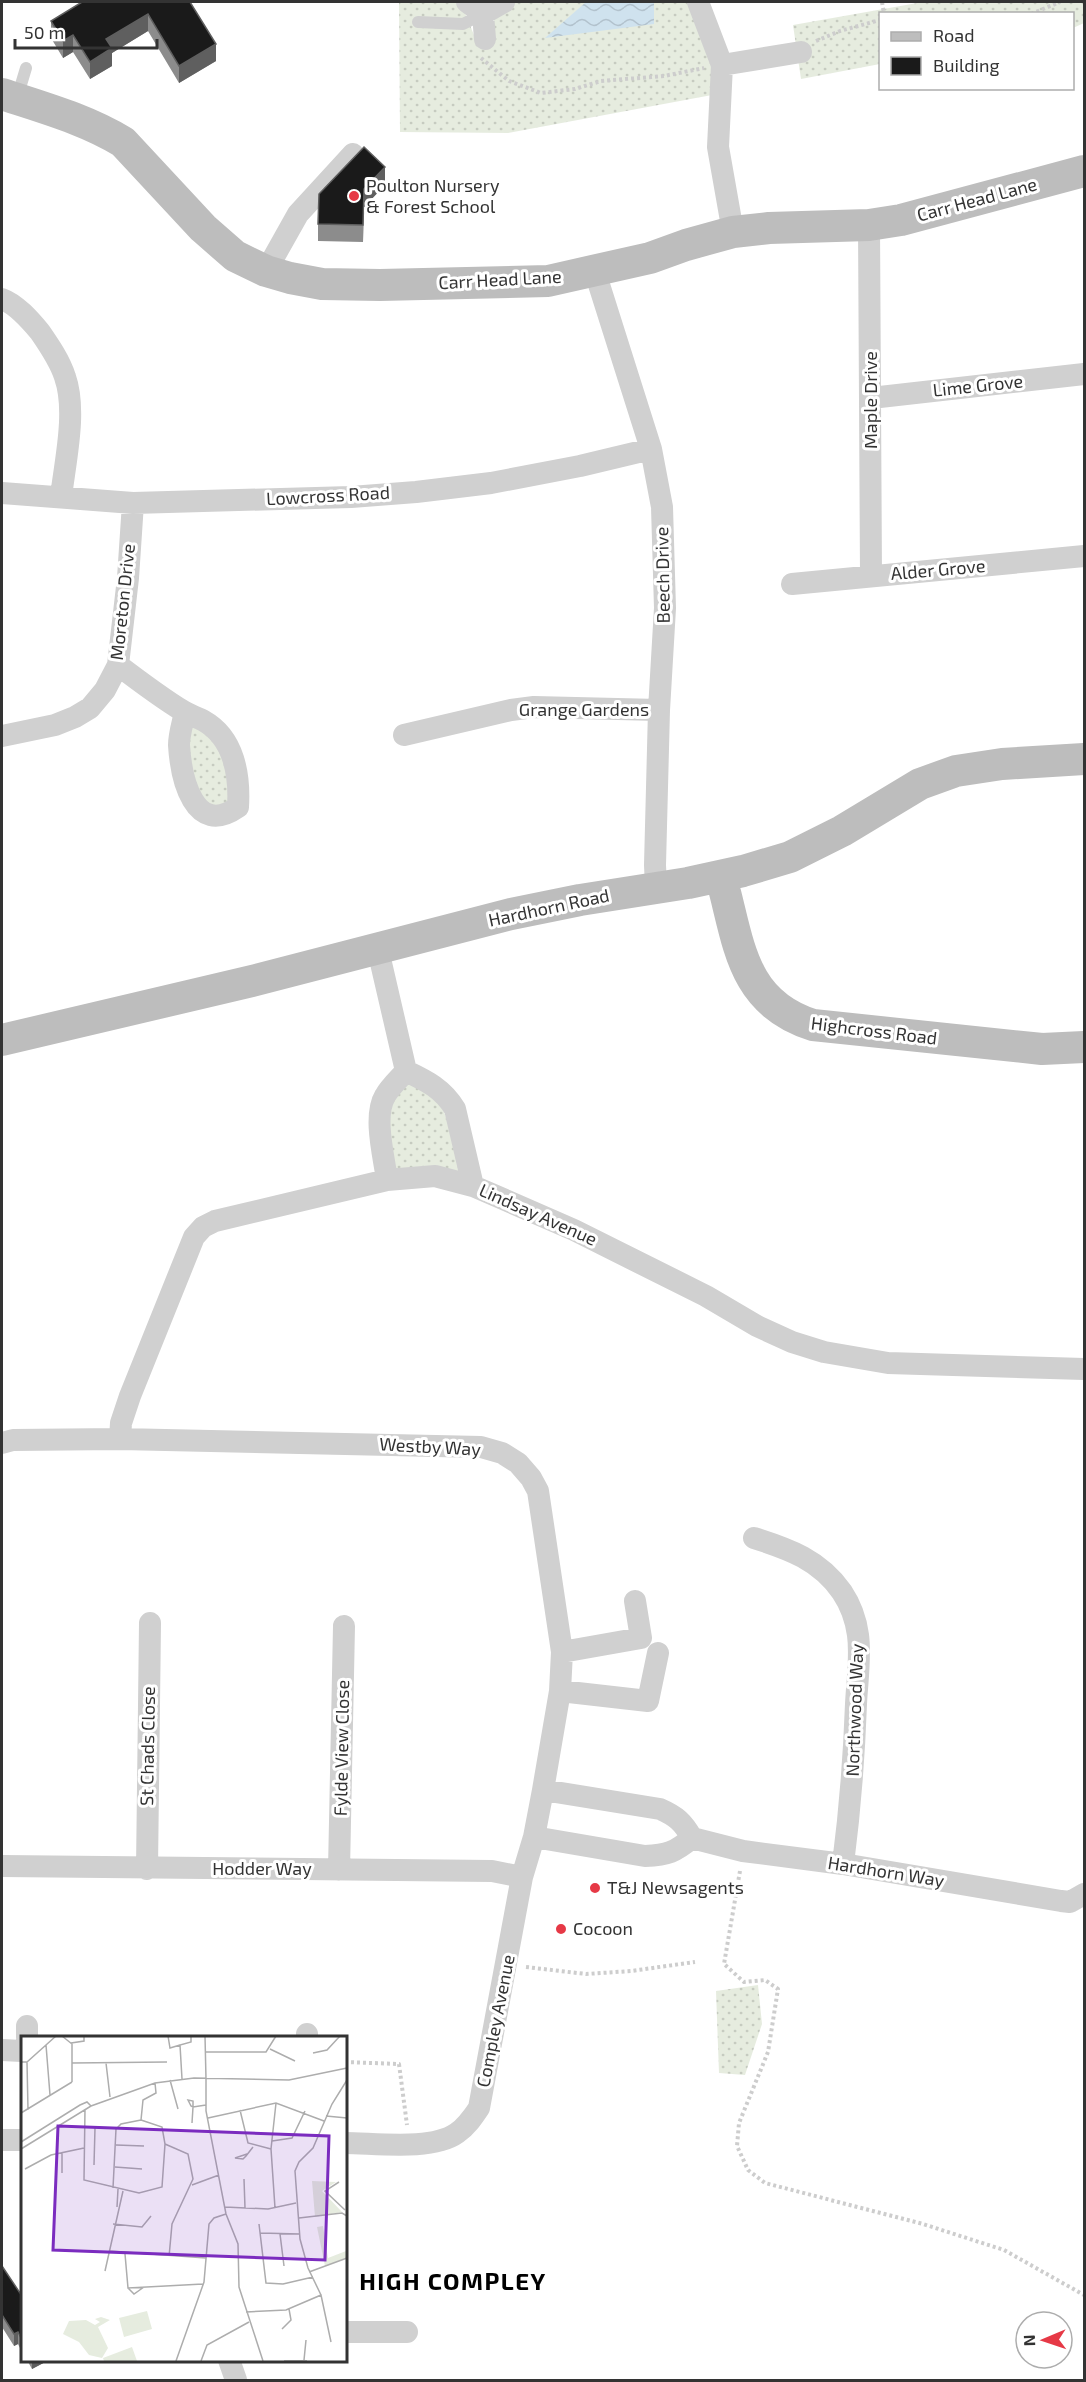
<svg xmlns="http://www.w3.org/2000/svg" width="1086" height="2382" font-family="'Exo 2',sans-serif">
<defs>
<pattern id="grass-dots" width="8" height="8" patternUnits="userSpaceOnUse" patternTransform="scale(1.5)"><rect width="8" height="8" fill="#e6ecdf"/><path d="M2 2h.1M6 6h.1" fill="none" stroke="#c6cbc0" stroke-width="1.8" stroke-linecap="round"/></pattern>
<pattern id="water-waves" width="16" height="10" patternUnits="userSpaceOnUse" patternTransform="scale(1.5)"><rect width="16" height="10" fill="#cfe2ee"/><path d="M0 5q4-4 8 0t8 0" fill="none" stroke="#b2c2cd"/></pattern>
</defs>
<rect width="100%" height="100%" fill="#fff"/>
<path fill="url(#grass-dots)" d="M399 2H458L462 6 474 35 487 47 494 45V18L514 2H689L714 66 712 95 508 133 400 132Z
M923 2H1084V23L1073 28 1072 14H880V64L801 79 793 25Z
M185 712 223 743 238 807 194 805Z
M433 1084 473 1186 387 1180 384 1096 393 1085Z
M758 1985 762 2024 745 2075 719 2073 716 1991Z"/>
<path fill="url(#water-waves)" d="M586 2H654V24L545 38Z"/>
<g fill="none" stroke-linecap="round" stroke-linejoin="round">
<path stroke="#cdcdcd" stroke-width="4" stroke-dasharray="3 3" stroke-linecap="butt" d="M882 2 884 14
M1031 14 1060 2
M816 41 840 31 880 20
M481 58 509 81 541 93 575 89 601 81 664 76 704 68
M740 1871 724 1964 744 1982 765 1980 778 1989 768 2052 739 2123 737 2146 748 2170 765 2183 923 2224 1004 2250 1084 2295
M526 1967 586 1974 631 1971 695 1962
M345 2062 399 2064 407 2125"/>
<path stroke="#d0d0d0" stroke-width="12" d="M418 22 463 24 483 14
M17 98 26 68"/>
<path stroke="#d0d0d0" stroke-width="22" d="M467 2 483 14 504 2
M698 2 722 65 718 147 733 232
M483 14 485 39
M722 65 801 52
M869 225 871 576
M266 271 298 214 353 154
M595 272 651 449 662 507 665 608 659 710 655 865 656 887
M2 299C16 304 30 320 40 332 49 345 60 361 65 377 77 411 65 462 61 497
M871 398 1084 374
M2 493 133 503 351 497 416 492 491 483 580 466 651 449
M792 584 1084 556
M118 665C139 681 160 697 183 711 189 715 197 717 204 721 234 738 240 775 238 807 194 838 181 778 179 745 179 734 183 722 185 712
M404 735 511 710 534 707 659 710
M2 736 55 725 75 717 90 708 105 690 118 665 128 578 133 503
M378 950 406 1071C427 1081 443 1089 455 1109L473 1186
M387 1180C384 1157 373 1116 385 1096 390 1087 399 1079 406 1071
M120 1439 121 1423 130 1396 194 1237 203 1227 215 1221 387 1180 435 1176 473 1186 574 1230 706 1296 757 1326 792 1342 824 1352 888 1363 1084 1369
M2 1443 13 1440 120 1439 481 1447 502 1453 518 1463 531 1478 538 1491 562 1652 560 1691 543 1790 534 1837 522 1877 479 2108C473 2117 467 2126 457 2133 432 2151 375 2143 345 2143
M754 1538C789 1549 820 1560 842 1592 850 1604 856 1620 858 1635 861 1657 857 1682 856 1704 854 1759 850 1810 843 1864
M562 1652 641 1638 635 1601
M560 1691 648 1701 658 1653
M543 1790 660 1809C676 1816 683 1822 692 1838L743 1851 843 1864 1061 1901 1070 1902 1084 1894
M534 1837 645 1856C668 1855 675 1852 692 1838
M2 1866 492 1871 522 1877
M147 1869 150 1623
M339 1870 344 1626
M27 2026V2037
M307 2034V2037
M2 2050 22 2051
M2 2140H22
M345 2332H407
M229 2360 236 2380"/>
<path stroke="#bdbdbd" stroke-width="32" d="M2 94C44 108 85 119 123 142L203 228 235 256 266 271 290 278 322 284 380 285 548 281 650 258 686 245 733 232 769 228 869 225 901 220 1084 171
M721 877C739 941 740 1002 813 1025L1042 1049 1084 1047
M2 1040 256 980 511 914 580 900 688 883 743 871 790 857 842 831 920 784 956 771 1002 764 1084 759"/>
</g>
<path fill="#8c8c8c" d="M190 2 216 61 179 83 148 31 112 53V66L90 79 73 52 63 58 51 38V21Z
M385 185 364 207 363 242 318 241V224Z
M2 2266 22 2296V2352L18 2344 14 2346 2 2327Z
M27 2360H49L32 2369Z"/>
<path fill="#5f5f5f" d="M148 14V31L112 53V66L90 79V62L106 39Z
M73 35V52L63 58V41Z
M216 44V61L179 83V66Z
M385 167V185L364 207 363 242 364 189Z
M18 2332V2344L14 2346V2334Z
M32 2360H49L32 2369Z"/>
<path fill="#1a1a1a" stroke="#5f5f5f" stroke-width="1.5" d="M82 2H190L216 44 179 66 148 14 106 39 112 48 90 62 73 35 63 41 51 21Z
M364 147 385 167 364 189 363 225 318 224 319 194Z
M2 2266 22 2296V2340L18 2332 14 2334 2 2315Z"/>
<g fill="#e63946" stroke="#fff" stroke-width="2">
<circle cx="354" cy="196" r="6"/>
<circle cx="595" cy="1888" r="6"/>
<circle cx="561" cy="1929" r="6"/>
</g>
<g text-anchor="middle" stroke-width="6" stroke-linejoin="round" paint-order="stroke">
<g font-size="18" fill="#333" stroke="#fff" text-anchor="start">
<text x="366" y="192">Poulton Nursery<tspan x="366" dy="21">&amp; Forest School</tspan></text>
<text x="607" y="1894">T&amp;J Newsagents</text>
<text x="573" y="1935">Cocoon</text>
</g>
<g font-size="18" fill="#333" stroke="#fff">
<text transform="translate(977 200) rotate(-15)" y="6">Carr Head Lane</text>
<text transform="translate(500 280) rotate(-3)" y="6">Carr Head Lane</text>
<text transform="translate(978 386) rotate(-6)" y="6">Lime Grove</text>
<text transform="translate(871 400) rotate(-90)" y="6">Maple Drive</text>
<text transform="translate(328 496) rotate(-3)" y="6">Lowcross Road</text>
<text transform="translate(938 570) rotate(-5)" y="6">Alder Grove</text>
<text transform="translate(663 575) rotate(-91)" y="6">Beech Drive</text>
<text transform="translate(123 602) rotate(-84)" y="6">Moreton Drive</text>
<text x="584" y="716">Grange Gardens</text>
<text transform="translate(549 908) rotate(-12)" y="6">Hardhorn Road</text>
<text transform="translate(874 1031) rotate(7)" y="6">Highcross Road</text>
<text transform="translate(538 1215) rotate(24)" y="6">Lindsay Avenue</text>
<text transform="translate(430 1447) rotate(3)" y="6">Westby Way</text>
<text transform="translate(855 1710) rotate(-88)" y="6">Northwood Way</text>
<text transform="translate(148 1746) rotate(-89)" y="6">St Chads Close</text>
<text transform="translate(342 1748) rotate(-89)" y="6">Fylde View Close</text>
<text x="262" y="1875">Hodder Way</text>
<text transform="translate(886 1872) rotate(9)" y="6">Hardhorn Way</text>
<text transform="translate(496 2021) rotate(-79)" y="6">Compley Avenue</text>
</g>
<g font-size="24" font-weight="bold" letter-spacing="1.5" fill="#000" stroke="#fff">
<text x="453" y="2290">HIGH COMPLEY</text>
</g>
</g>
<g transform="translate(21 2036)">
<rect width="326" height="326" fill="#fff"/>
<path d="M291 145 315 146 301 155 321 176 294 181ZM302 190 307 222 325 215V222L304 230 296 191Z" fill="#e6ecdf"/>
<path d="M80 281 89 284 77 291 87 312 81 322 68 319 58 306 42 298 48 285 65 284 74 289 79 286 74 283Z" fill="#e6ecdf"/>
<path d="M126 275 131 293 103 301 98 282ZM111 311 116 325H83L82 322Z" fill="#e6ecdf"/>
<path fill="none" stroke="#adadad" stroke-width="1.5" d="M41 0 51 8V46M147 0 149 12 159 9M184 0 185 43M50 7 63 5V0M25 9 29 59M249 13 274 25M184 16H245L255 0M292 17 306 14 319 0M0 26H6L35 0M6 26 7 74M51 27 146 26M85 27 89 61M161 43 159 9 170 6V0M185 43V75L205 178 217 208 218 251 242 325M149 44 157 73M64 73 63 144 118 157 141 151 144 108 141 91 120 84M219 74 227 107 250 113M0 77 51 46M305 80 326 82M187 82 255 67 303 85M120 84 122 64 135 57 134 47M171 87 172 71V65L167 64 170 70 172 71 185 69M251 105 271 102 284 75M0 106 59 69 66 66 70 70M144 108 167 118 172 143 151 188 148 221M95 109 123 110M0 113 70 70 134 47 173 42 268 44 326 32M226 118 214 122 222 123 225 120 232 111M73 129 74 92M94 131 121 133M4 133 30 119 63 112M41 137V116M223 143 224 172M318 146 304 155 324 174M171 149 198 139M92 152 95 93 100 88 120 84M96 171 97 153M204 171 247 173 275 167M254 172 250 113 255 67M278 182 321 177 326 180M92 188 121 191 130 180M238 188 245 247 262 248 292 241M239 197 279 198M259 198 263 230M88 215 185 222M104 218 107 252 182 248M84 235 102 155M288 236 326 222M107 252 113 258 123 251M300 259 310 306M225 276 265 274 300 259 287 232 279 203 274 135 278 126 292 112 311 68 326 44M261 293 270 284 268 273M283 324 285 304M155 325 183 246 188 188 193 182 205 178M180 325 186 309 228 286M263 325H286"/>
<path fill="#7b2cbf" fill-opacity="0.15" stroke="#7b2cbf" stroke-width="3" d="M37 90 308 100 304 224 32 214Z"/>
<rect width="326" height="326" fill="none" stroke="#333" stroke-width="3"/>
</g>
<rect width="1086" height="2382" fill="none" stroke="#333333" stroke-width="6"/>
<rect x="879" y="12" width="195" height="78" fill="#ffffff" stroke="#adadad" stroke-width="1.5"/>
<rect x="891" y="32" width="30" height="9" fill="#bdbdbd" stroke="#adadad" stroke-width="1.5"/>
<text x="933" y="42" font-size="18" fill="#333333">Road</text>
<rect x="891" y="57" width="30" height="18" fill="#1a1a1a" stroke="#adadad" stroke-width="1.5"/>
<text x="933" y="72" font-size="18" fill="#333333">Building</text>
<g transform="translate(1044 2340) rotate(268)"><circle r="28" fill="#ffffff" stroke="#adadad" stroke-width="1.5"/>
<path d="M0-4.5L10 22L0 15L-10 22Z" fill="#e63946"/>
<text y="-9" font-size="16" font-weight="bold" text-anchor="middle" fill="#333333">N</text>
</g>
<path d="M15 39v9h142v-9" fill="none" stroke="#333333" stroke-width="3"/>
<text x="24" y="39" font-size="18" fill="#333333" stroke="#ffffff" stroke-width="4.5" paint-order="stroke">50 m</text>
</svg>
